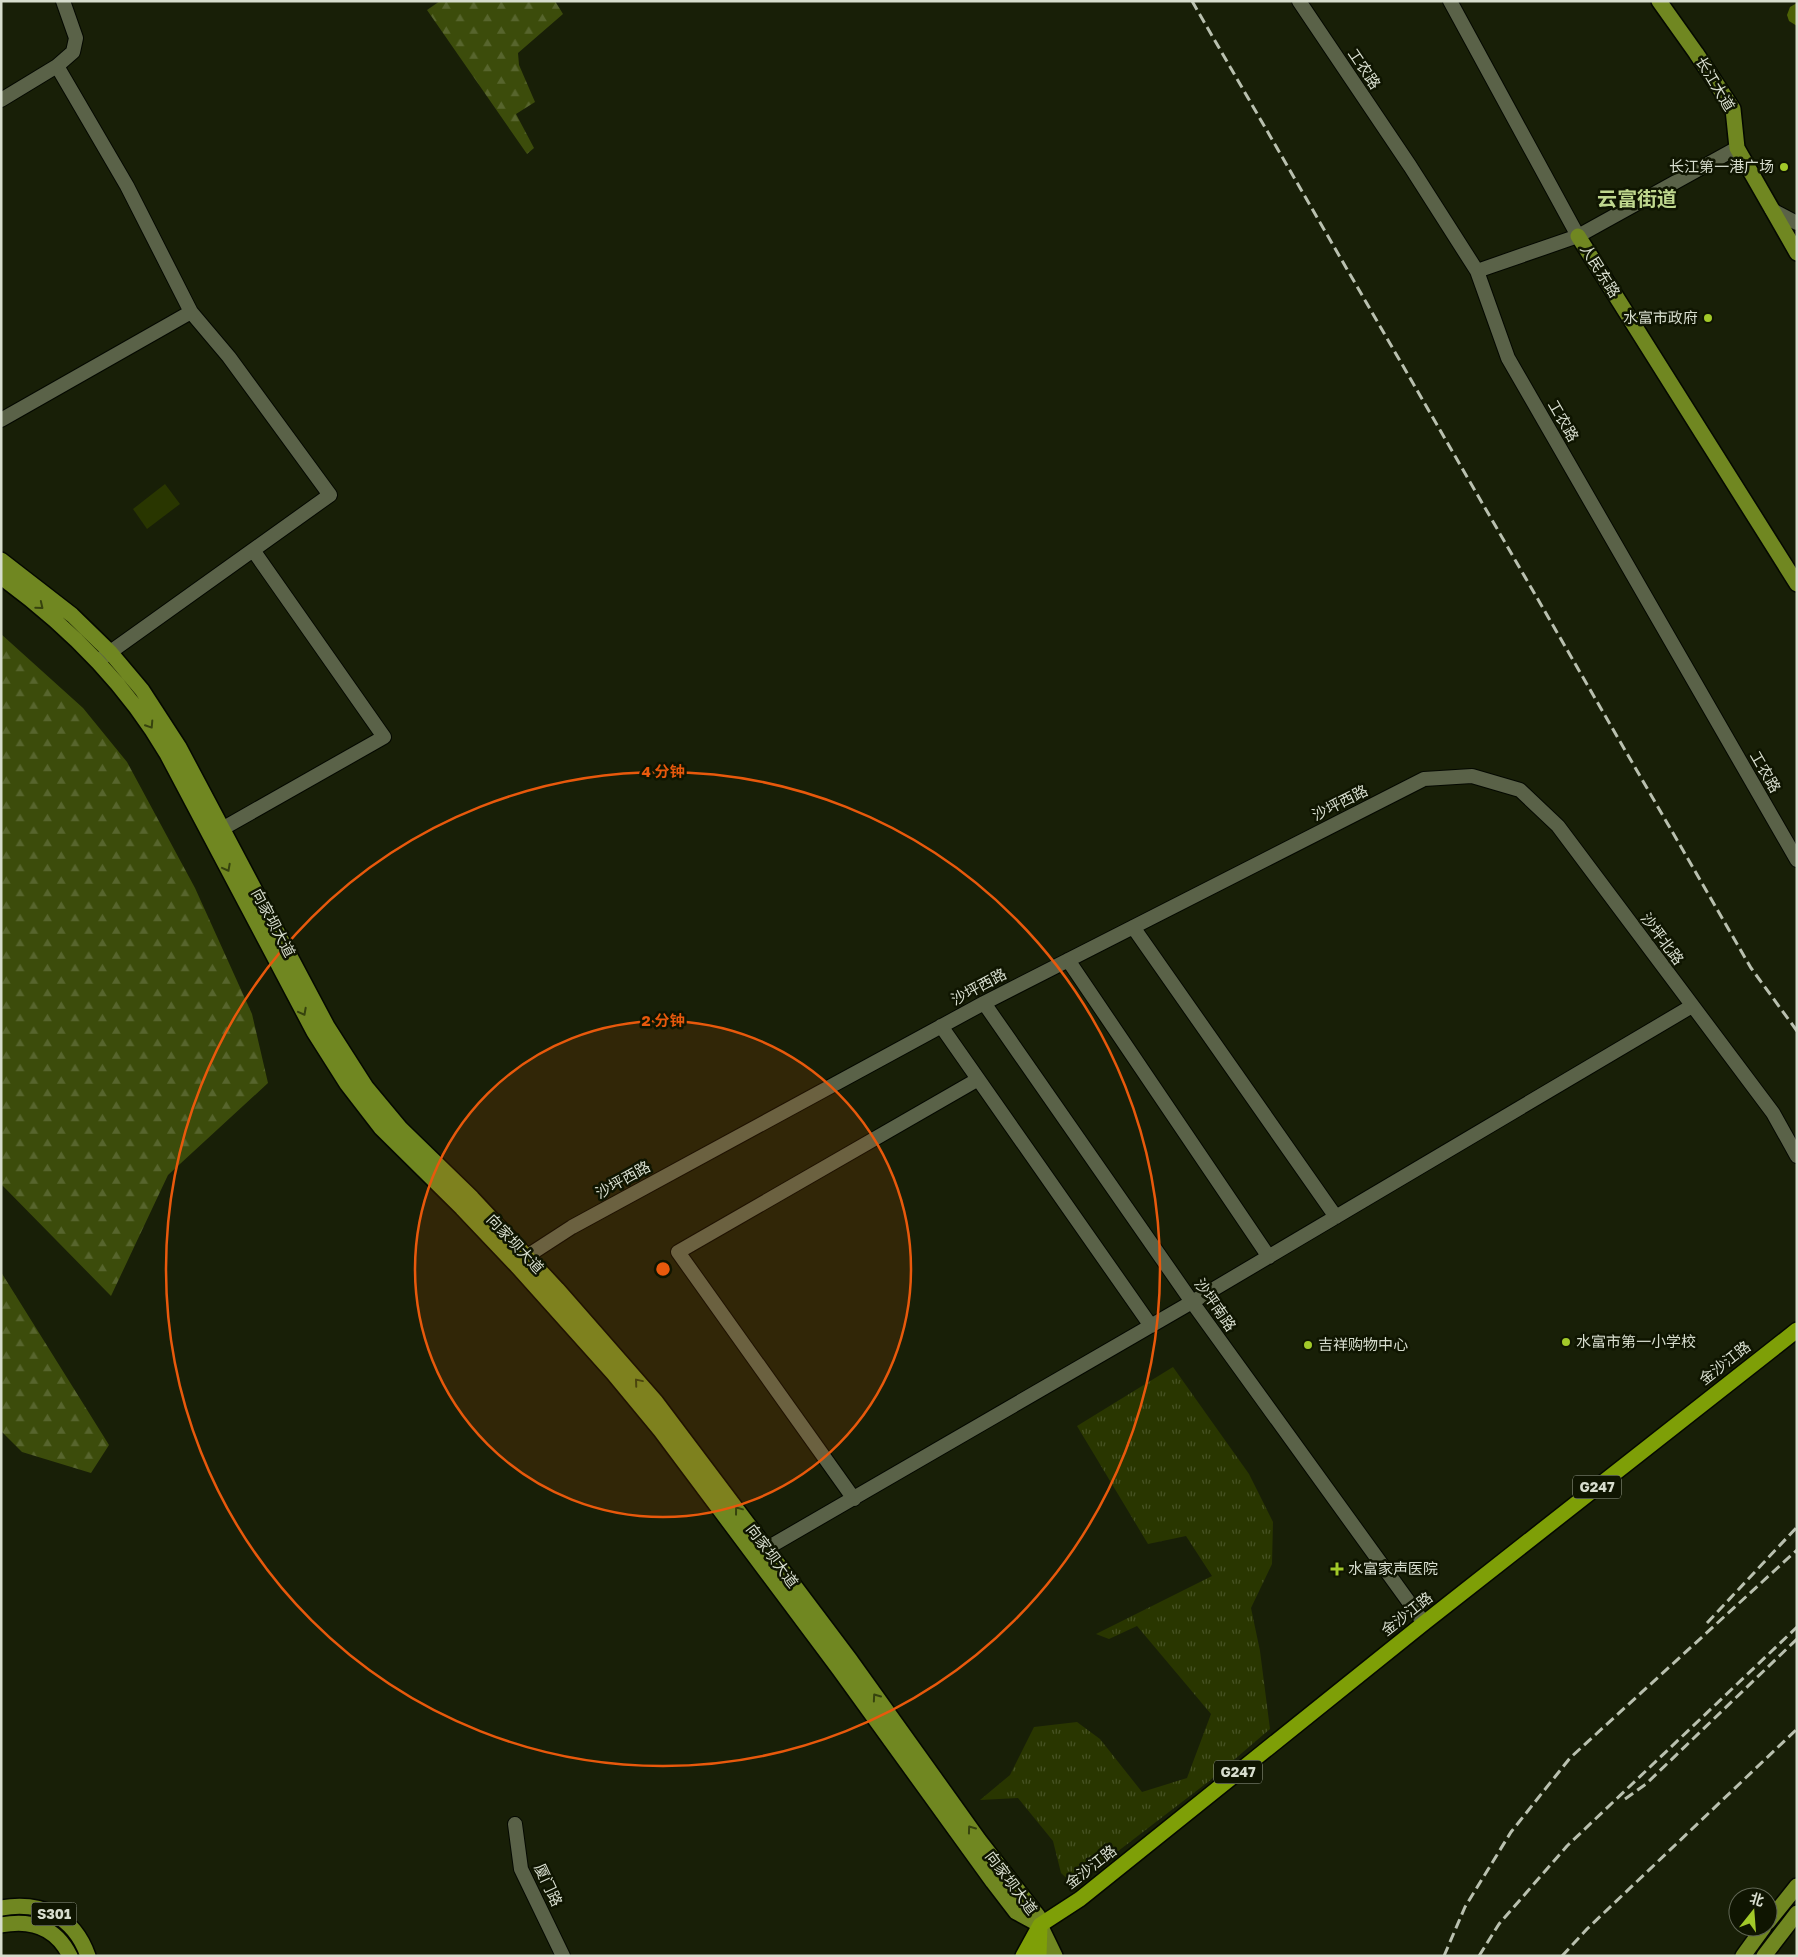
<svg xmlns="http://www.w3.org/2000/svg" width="1798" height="1957" font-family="'Golos Text','Noto Sans SC',sans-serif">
<defs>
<pattern id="grass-tufts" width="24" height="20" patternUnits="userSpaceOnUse" patternTransform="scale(1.25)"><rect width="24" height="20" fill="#293600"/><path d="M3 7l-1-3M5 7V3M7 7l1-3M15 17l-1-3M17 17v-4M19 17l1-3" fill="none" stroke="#475324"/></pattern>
<pattern id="forest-firs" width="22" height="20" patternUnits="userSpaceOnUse" patternTransform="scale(1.25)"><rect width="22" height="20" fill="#3c4c0b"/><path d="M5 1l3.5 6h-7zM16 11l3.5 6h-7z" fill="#57652d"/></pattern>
</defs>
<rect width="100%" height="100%" fill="#181f07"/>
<path fill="url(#grass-tufts)" d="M1173 1367 1249 1474 1273 1522 1272 1564 1251 1608 1260 1651 1270 1729 1208 1782 1074 1885 1061 1873 1053 1841 1018 1798 980 1800 1010 1775 1034 1727 1077 1722 1100 1739 1142 1792 1187 1778 1211 1714 1137 1626 1109 1639 1096 1634 1212 1576 1186 1536 1148 1544 1077 1426Z"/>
<path fill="url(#forest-firs)" d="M440 1H555L563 14 518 53 519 65 535 102 516 114 534 148 527 154 427 10Z
M1 634 83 708 127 762 195 888 252 1014 268 1083 168 1175 111 1296 1 1184Z
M1 1272 109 1445 91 1473 22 1452 1 1431Z"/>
<path fill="#293600" d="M165 484 180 504 147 529 133 509Z"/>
<path fill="#4d6206" d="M1797 3V26L1789 21 1787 15 1790 7Z"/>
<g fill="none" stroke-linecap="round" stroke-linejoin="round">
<defs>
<path id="minor" d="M1299 1 1410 166 1477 271 1508 358 1797 860
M1450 1 1578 236
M57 66 127 186 191 312 229 357 330 495 102 658
M1 100 57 66 73 52 76 38 63 1
M1772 210 1797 223
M1477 271 1578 236 1737 148
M1 420 191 312
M213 834 384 737 253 550
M1133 927 1336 1217
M1068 960 1269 1257
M984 1003 1192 1302 1424 1623
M941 1026 1151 1326
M518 1262 572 1227 984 1003 1424 779 1472 776 1520 790 1558 826 1773 1113 1797 1156
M854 1499 678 1252 975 1081
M757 1554 1192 1302 1692 1006
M515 1824 521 1869 563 1956"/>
<path id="major" d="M1659 1 1696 53 1733 109 1737 148 1797 253
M1578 236 1797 584
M1 560 72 615 110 652 142 690 179 747 327 1026 366 1087 401 1129 472 1198 557 1289 656 1402 851 1661 979 1840 1038 1916 1040 1925 1055 1956
M1 577C68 626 125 682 167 754L314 1032 347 1084 381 1128 462 1208 518 1267 613 1373 661 1431 839 1669 993 1882 1016 1912 1040 1925
M1 1908C41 1901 74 1916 88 1956
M1768 1922 1797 1886
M1 1925C31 1919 56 1927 70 1956
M1743 1956 1764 1927
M1764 1956 1797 1913"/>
<path id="highway" d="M1023 1956 1040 1925 1080 1899 1424 1623 1797 1330
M1039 1956 1040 1926"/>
</defs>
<use href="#minor" stroke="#040800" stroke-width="16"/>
<use href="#major" stroke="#040800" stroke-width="18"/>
<use href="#highway" stroke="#040800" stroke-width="18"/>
<use href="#minor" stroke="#5a6248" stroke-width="14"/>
<use href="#major" stroke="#708721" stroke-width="15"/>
<use href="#highway" stroke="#7e9f07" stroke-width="15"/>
<path stroke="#b9c0af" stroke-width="3" stroke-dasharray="10 5" stroke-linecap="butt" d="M1192 1 1751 968 1797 1031
M1707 1623 1797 1527
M1625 1799 1646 1784 1797 1639
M1444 1956 1465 1907 1511 1832 1570 1758 1797 1550
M1479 1956 1499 1924 1567 1846 1797 1627
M1562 1956 1587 1929 1797 1729"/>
</g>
<defs><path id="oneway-chevron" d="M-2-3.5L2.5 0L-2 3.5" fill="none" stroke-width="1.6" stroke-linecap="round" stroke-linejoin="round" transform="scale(1.25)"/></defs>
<g stroke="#36430e">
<use href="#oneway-chevron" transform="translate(40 606) rotate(39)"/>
<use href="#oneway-chevron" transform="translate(150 725) rotate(57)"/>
<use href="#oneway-chevron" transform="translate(227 868) rotate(62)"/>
<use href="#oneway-chevron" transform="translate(303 1012) rotate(62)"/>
<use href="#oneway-chevron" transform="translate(638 1382) rotate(-130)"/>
<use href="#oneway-chevron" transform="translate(738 1510) rotate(-127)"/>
<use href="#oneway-chevron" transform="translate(876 1697) rotate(-125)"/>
<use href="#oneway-chevron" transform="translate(971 1829) rotate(-126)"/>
</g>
<circle cx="663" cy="1269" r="248" fill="#e8590c" fill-opacity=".12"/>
<g fill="none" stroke="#e8590c" stroke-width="2.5">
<circle cx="663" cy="1269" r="248"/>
<circle cx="663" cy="1269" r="497"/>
</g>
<g fill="#a2c929" stroke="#0f1501" stroke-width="2">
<circle cx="1784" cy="167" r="5"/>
<circle cx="1708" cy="318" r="5"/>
<circle cx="1566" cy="1342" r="5"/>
<circle cx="1308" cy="1345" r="5"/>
<path d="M1334.5 1561.5h5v5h5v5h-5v5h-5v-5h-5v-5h5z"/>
</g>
<g text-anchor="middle" stroke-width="5" stroke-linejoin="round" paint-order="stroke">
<g fill="#0f1501" stroke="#9ba190" stroke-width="1">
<rect x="1573" y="1475.5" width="48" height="23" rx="4"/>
<rect x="1214" y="1760.5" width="48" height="23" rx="4"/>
<rect x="31.5" y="1902.5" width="45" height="23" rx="4"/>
</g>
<g font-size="14" font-weight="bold" fill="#d7ddce">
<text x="1597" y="1492">G247</text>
<text x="1238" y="1777">G247</text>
<text x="54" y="1919">S301</text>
</g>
<g font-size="15" fill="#d7ddce" stroke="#0f1501">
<text transform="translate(1364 69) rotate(56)" y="5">工农路</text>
<text transform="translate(1715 84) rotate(59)" y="5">长江大道</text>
<text transform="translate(1600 271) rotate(58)" y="5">人民东路</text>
<text transform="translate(1563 421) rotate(60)" y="5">工农路</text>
<text transform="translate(1765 772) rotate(60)" y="5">工农路</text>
<text transform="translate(1340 803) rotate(-27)" y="5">沙坪西路</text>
<text transform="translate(273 923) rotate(62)" y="5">向家坝大道</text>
<text transform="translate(1662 939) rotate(53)" y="5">沙坪北路</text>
<text transform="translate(979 987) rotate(-28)" y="5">沙坪西路</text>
<text transform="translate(623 1180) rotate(-29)" y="5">沙坪西路</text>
<text transform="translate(515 1244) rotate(47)" y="5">向家坝大道</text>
<text transform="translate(1215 1305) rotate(55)" y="5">沙坪南路</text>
<text transform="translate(1725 1363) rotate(-38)" y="5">金沙江路</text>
<text transform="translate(772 1556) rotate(53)" y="5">向家坝大道</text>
<text transform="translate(1407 1614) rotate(-38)" y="5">金沙江路</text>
<text transform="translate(1091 1867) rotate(-38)" y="5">金沙江路</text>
<text transform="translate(1011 1883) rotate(53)" y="5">向家坝大道</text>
<text transform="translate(548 1885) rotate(65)" y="5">厦门路</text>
</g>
<g font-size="15" fill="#d7ddce" stroke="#0f1501" text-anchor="start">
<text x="1774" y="172" text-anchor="end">长江第一港广场</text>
<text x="1698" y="323" text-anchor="end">水富市政府</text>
<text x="1576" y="1347">水富市第一小学校</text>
<text x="1318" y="1350">吉祥购物中心</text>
<text x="1348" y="1574">水富家声医院</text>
</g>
<g font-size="20" font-weight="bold" fill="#bfd78e" stroke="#0f1501">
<text x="1637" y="206">云富街道</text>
</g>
</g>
<circle cx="663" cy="1269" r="8" fill="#e8590c" stroke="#0f1501" stroke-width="2.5"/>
<g font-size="15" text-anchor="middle" font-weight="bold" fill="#e8590c" stroke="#0f1501" stroke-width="5" stroke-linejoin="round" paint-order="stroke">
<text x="663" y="777">4 分钟</text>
<text x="663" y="1026">2 分钟</text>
</g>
<rect width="1798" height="1957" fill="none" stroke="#d7ddce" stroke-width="5"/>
<g transform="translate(1753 1912) rotate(17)"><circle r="24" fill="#0f1501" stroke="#5f6553"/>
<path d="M0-4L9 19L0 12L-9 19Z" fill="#a2c929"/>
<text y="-8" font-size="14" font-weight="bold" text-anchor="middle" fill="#d7ddce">北</text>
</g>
</svg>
